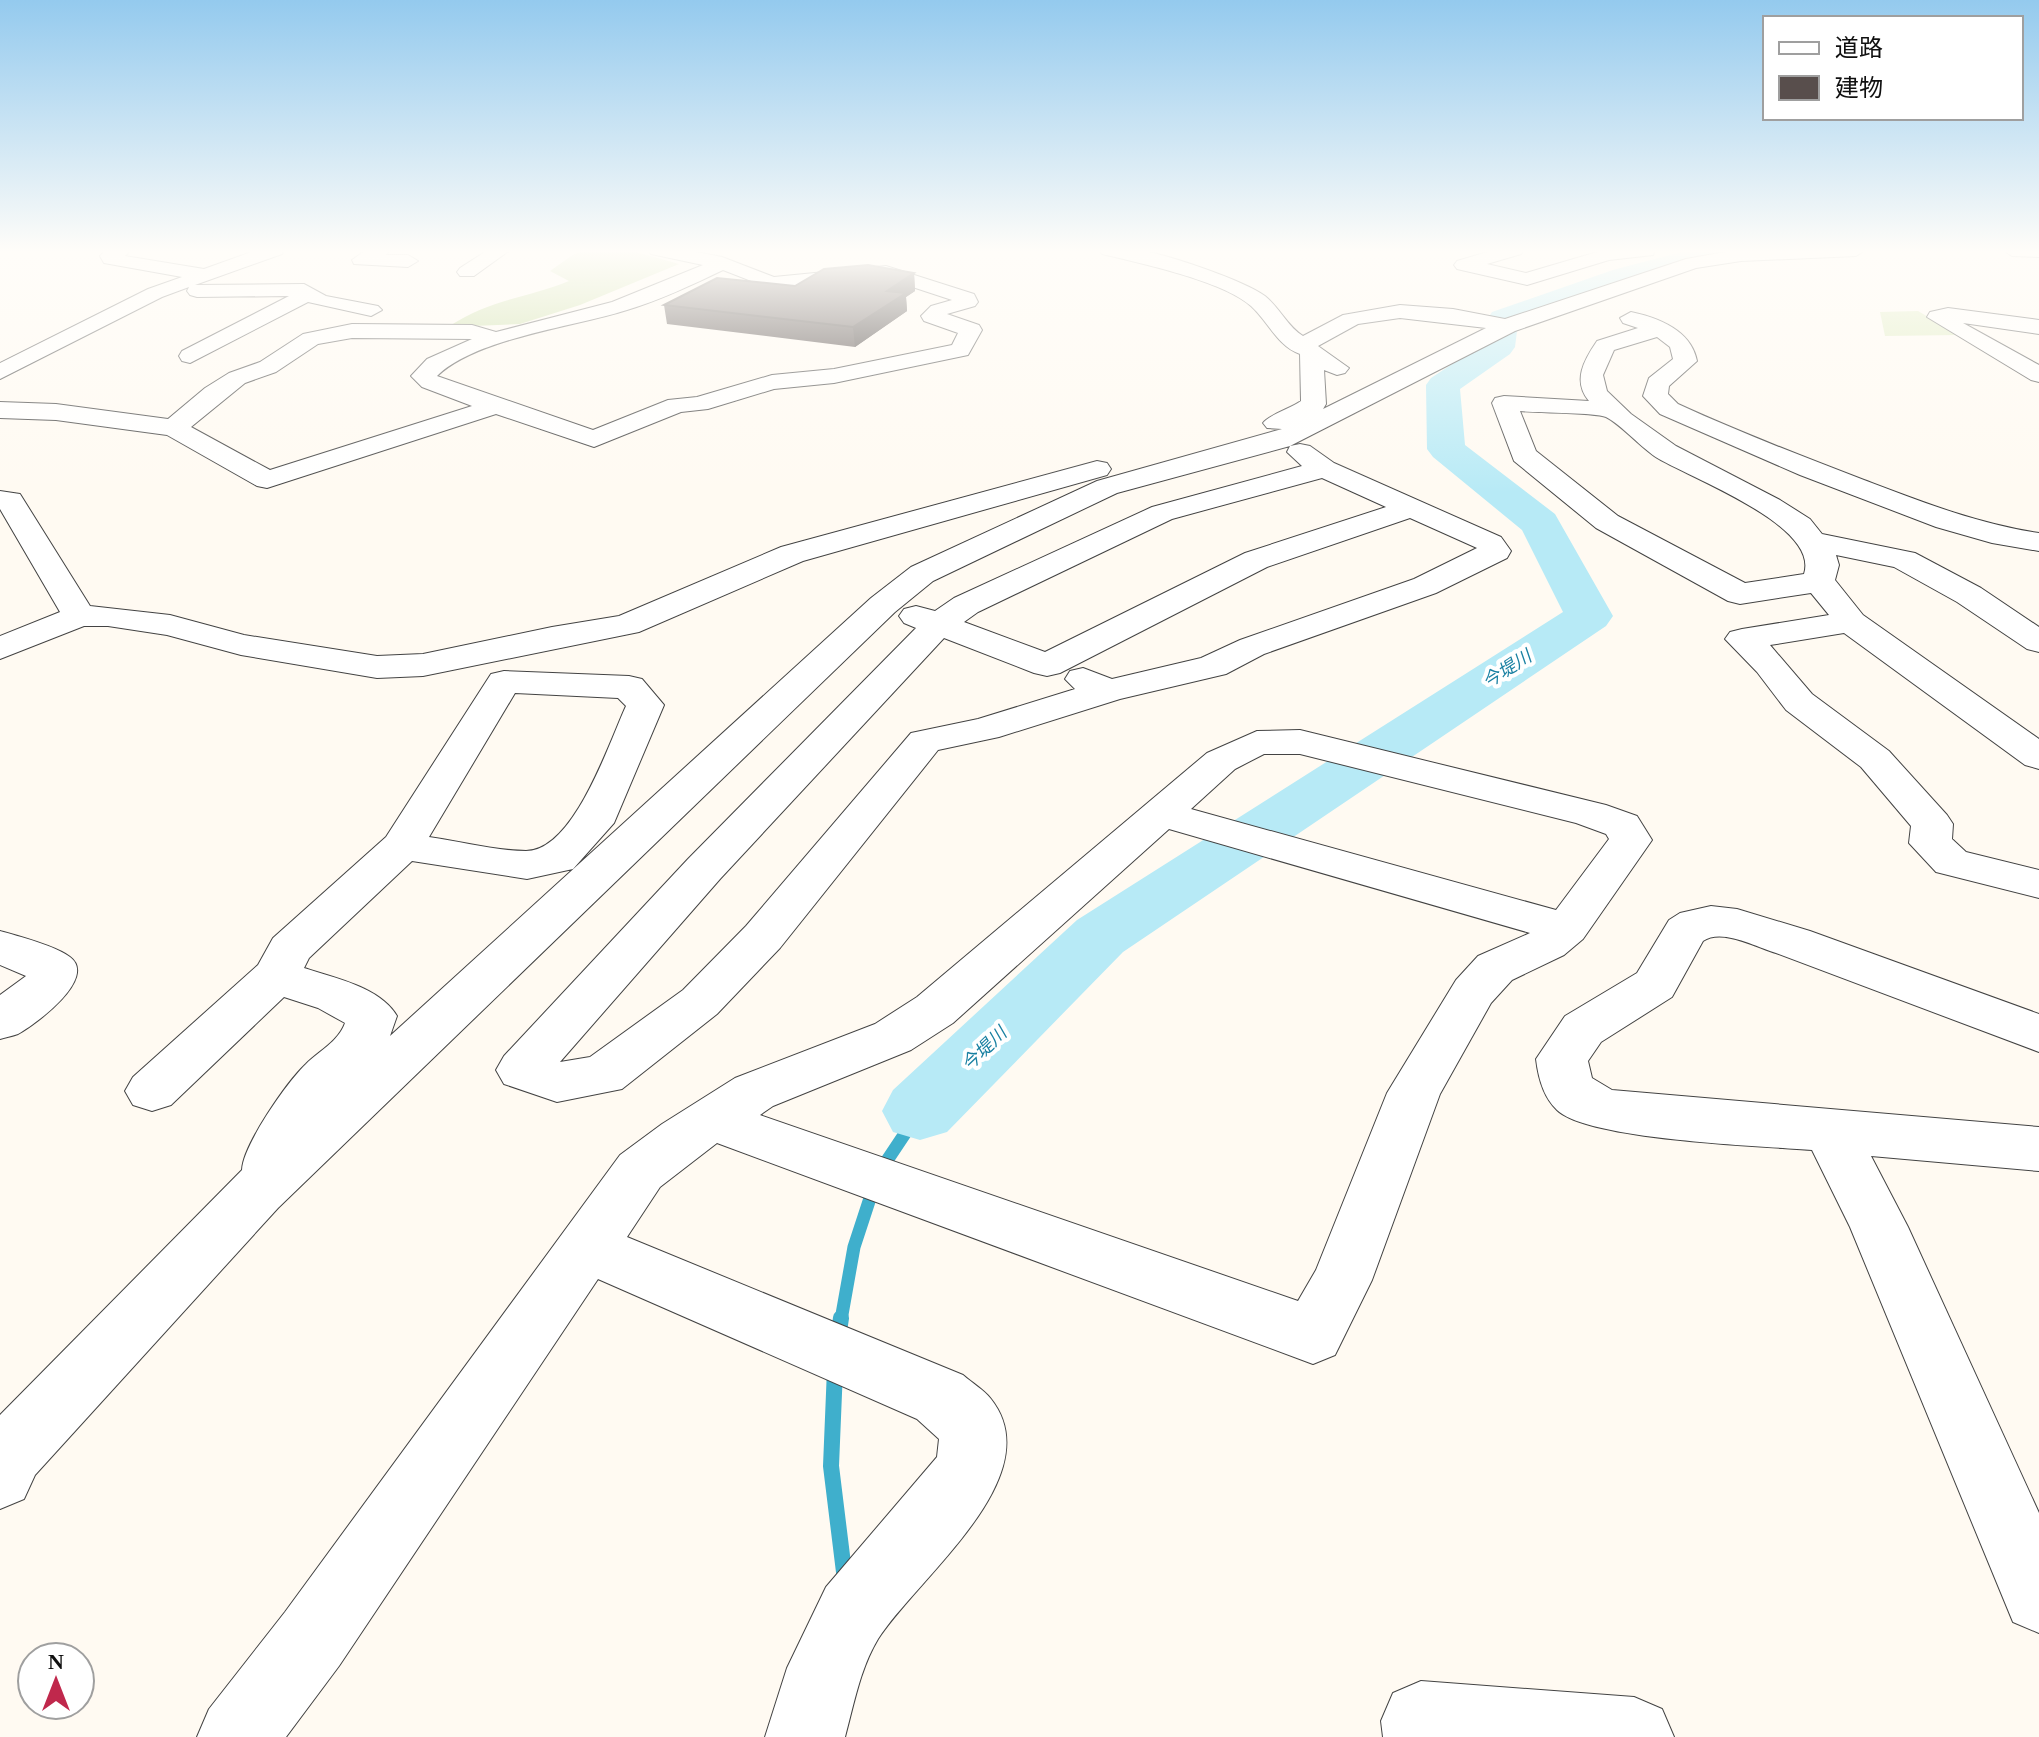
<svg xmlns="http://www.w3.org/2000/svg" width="2039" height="1737" font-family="'Times New Roman','Noto Sans JP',serif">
<rect width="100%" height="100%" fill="#fffaf2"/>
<path fill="#dceabb" d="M1918 311 1959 335 1885 336 1880 312Z"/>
<path fill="#c4da9b" d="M585 250H629L679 264 580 305 520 324 448 327C490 299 524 299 569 281L550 271 574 254Z"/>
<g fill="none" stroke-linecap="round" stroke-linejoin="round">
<path stroke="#3fafcc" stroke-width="13" d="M882 1168 920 1111
M841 1320 854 1247 874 1186"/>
<path stroke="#3fafcc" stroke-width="16" d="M838 1338 841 1318
M835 1369 831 1466 845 1580"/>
<path fill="#b7eaf6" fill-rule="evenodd" d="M1689 250H1760L1756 256 1747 258 1663 272 1518 323 1515 347 1510 354 1460 389 1465 445 1555 514 1613 616 1606 626 1123 952 947 1132 920 1140 893 1132 882 1111 893 1090 1077 920 1563 612 1522 530 1433 457 1427 449 1426 385 1431 378 1484 343 1488 318 1492 312 1613 270Z"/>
<defs>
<path id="minor" d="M106 250H131L125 256 204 269 257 250H284L282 254 195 285 304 284 326 296 378 306 382 310 371 316 308 302 190 363 182 361 179 356 182 351 289 296 197 297 190 295 187 291 189 287 162 297 0 379V363L148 289 182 277 104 263 100 256Z
M366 250H390L386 255H408L418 261 408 267 354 264 352 260Z
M488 250H510L474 276H460L457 272 460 268Z
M649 250H686L722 257 774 277 886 266 974 294 978 302 975 306 947 314 979 325 982 330 968 355 834 383 774 389 708 409 681 412 594 447 496 414 267 488 257 486 167 435 56 420 0 418V402L56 404 168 419 205 388 229 373 260 362 303 334 352 324 472 325 496 332 612 302 703 265 651 254ZM723 270 772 289 885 278 952 300 931 306 921 316 924 321 958 333 952 345 834 369 772 375 697 397 668 400 593 430 437 376C476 338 574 327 627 310 660 300 692 285 723 270ZM352 338 472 339 427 359 411 376 422 387 472 406 270 470 191 427 245 383 276 372 318 344Z
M1100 250C1112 250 1125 249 1137 250 1164 253 1243 280 1265 296 1280 308 1287 326 1303 336L1343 315 1400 305 1453 309 1505 319 1686 259 1736 250H1865L1856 256 1741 261 1696 268 1515 331 1290 446 1117 493 933 581 895 612 278 1208 35 1475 24 1499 0 1509V1415L242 1170C243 1145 287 1082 306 1064 319 1051 338 1042 345 1023L318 1008 284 997 171 1105 152 1111 133 1105 125 1091 133 1077 258 965 273 938 386 837 491 674 504 671 629 676 642 679 664 705 614 823 573 869 527 879 412 861 309 958 304 968C335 978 380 987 397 1016L390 1036 871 598 911 567 1097 481 1282 429 1267 428 1263 423C1269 415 1291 408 1301 401L1300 354C1277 346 1268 321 1251 306 1223 281 1140 263 1102 254ZM1400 318 1486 328 1323 409 1326 404 1324 370 1337 375 1345 373 1349 368 1318 346 1358 324ZM515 693 618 698 626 706C609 743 574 851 526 851 495 851 460 841 429 837Z
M1494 250H1523L1521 254 1487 264 1526 273 1604 250 1655 251 1653 255 1609 260 1527 285 1457 269 1454 265 1457 261Z
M2003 250H2039V257L2012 256Z
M1948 308 2039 320V334L1963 323 2039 365V382L2031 380 1927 317 1930 312Z
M1631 312C1659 318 1691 330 1697 361L1669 386 1668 394 1678 404C1739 432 1801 456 1864 480 1922 502 1978 524 2039 533V551L1992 543 1936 527 1800 475 1660 414 1643 396 1649 378 1673 359 1670 347 1657 337 1614 350 1603 375 1607 391 1631 414 1676 446 1780 500 1810 519 1822 534 1915 553 1981 588 2039 627V652L2027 649 1957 602 1894 567 1836 555 1839 565 1835 580 1863 615 2039 739V769L2025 765 1844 633 1770 645 1812 694 1889 751 1947 815 1953 824 1952 839 1966 852 2039 870V898L1936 872 1909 843 1911 826 1861 767 1786 710 1757 672 1725 639 1730 632 1742 629 1829 615 1811 593 1740 604 1728 601 1596 528 1514 461 1492 403 1495 398 1504 396 1589 401C1572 381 1584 360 1597 341L1638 328 1623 323 1620 318ZM1520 411C1536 413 1594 412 1606 417 1622 425 1642 449 1659 459 1693 479 1820 526 1804 574L1745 583 1618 516 1536 451Z
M1300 444 1310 446 1334 463 1501 537 1511 551 1507 558 1436 593 1264 654 1226 674 1120 699 999 737 938 750 780 948 717 1014 622 1089 557 1102 504 1084 496 1070 504 1056 688 859 916 628 904 623 899 616 904 609 916 606 935 611 954 598 1152 507 1302 466 1287 452 1290 446ZM1322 478 1386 507 1245 553 1045 652 964 622 978 612 1172 519ZM1410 518 1477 548 1414 579 1240 640 1201 658 1112 679 1083 668 1070 671 1065 679 1075 689 978 719 911 733 746 926 683 990 590 1057 560 1062 720 879 944 638 1034 673 1047 676 1060 673 1267 567Z
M1097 461 1107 463 1111 469 1107 475 803 561 639 632 423 676 377 678 241 655 167 635 108 626H84L0 659V636L60 612 0 509V491L20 494 90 606 170 615 244 635 377 656 423 654 552 627 619 616 781 547Z
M1300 730 1606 805 1637 816 1652 840 1583 939 1564 955 1512 980 1491 1003 1440 1094 1372 1280 1335 1355 1313 1364 717 1143 660 1187 627 1237 963 1375C972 1383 984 1390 991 1399 1052 1476 916 1579 878 1639 860 1669 854 1704 845 1737H765L787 1668 826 1587 937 1457 939 1439 917 1419 598 1279 339 1666 286 1737H197L209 1709 285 1612 620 1155 662 1124 735 1078 875 1024 917 997 1207 753 1257 731ZM1264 754H1300L1576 823 1606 834 1609 839 1556 910 1191 809 1235 769ZM1169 829 1530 933 1478 956 1456 980 1387 1093 1316 1270 1298 1301 760 1115 773 1106 911 1050 953 1023Z
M1711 906 1737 909 1810 931 2039 1014V1052L1776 953C1756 947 1722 928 1703 941L1672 997 1601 1042 1588 1061 1592 1078 1612 1090 2039 1127V1171L1871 1156 1908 1227 2039 1513V1633L2013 1622 1850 1227 1812 1150C1762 1146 1588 1140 1557 1110 1543 1097 1538 1076 1536 1059L1565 1016 1637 973 1669 920 1680 913Z
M0 931C18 936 56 946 70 957 98 978 36 1024 18 1034 13 1036 6 1037 0 1039V995L26 976 0 965Z
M1421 1681 1634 1697 1662 1709 1674 1737H1383L1381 1721 1393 1693Z"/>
</defs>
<use href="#minor" stroke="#434343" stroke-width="2"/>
<use href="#minor" fill="#fff" fill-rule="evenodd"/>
</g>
<path fill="#4c4341" d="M914 273 915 291 906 297 907 311 855 347 667 324 664 305 795 286Z"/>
<path fill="#3e3735" d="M914 273 915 291 906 297 907 311 855 347 853 327 887 291Z"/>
<path fill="#584e4c" stroke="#3e3735" stroke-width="2" d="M868 265 914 273 887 291 906 293 853 327 664 305 717 278 795 286 824 269Z"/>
<linearGradient id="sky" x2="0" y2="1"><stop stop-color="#94caee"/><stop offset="0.51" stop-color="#fffdf9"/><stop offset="1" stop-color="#fffdf9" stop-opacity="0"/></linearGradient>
<rect width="2039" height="493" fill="url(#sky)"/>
<g text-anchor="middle" stroke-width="8" stroke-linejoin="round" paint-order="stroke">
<g font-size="18" font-style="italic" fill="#1980a2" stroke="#fff">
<text transform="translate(1507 669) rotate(-33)" y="6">今堤川</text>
<text transform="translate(984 1049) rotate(-44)" y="6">今堤川</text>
</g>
</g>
<rect x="1763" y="16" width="260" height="104" fill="#ffffff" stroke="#9f9f9f" stroke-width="2"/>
<rect x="1779" y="42" width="40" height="12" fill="#ffffff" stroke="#9f9f9f" stroke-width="2"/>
<text x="1835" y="56" font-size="24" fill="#101010">道路</text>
<rect x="1779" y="76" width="40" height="24" fill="#584e4c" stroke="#9f9f9f" stroke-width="2"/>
<text x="1835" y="96" font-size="24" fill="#101010">建物</text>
<g transform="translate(56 1681)"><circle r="38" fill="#ffffff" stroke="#9f9f9f" stroke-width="2"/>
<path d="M0-6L14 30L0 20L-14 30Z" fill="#c0284c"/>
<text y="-12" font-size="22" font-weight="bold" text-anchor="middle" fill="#101010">N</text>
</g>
</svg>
